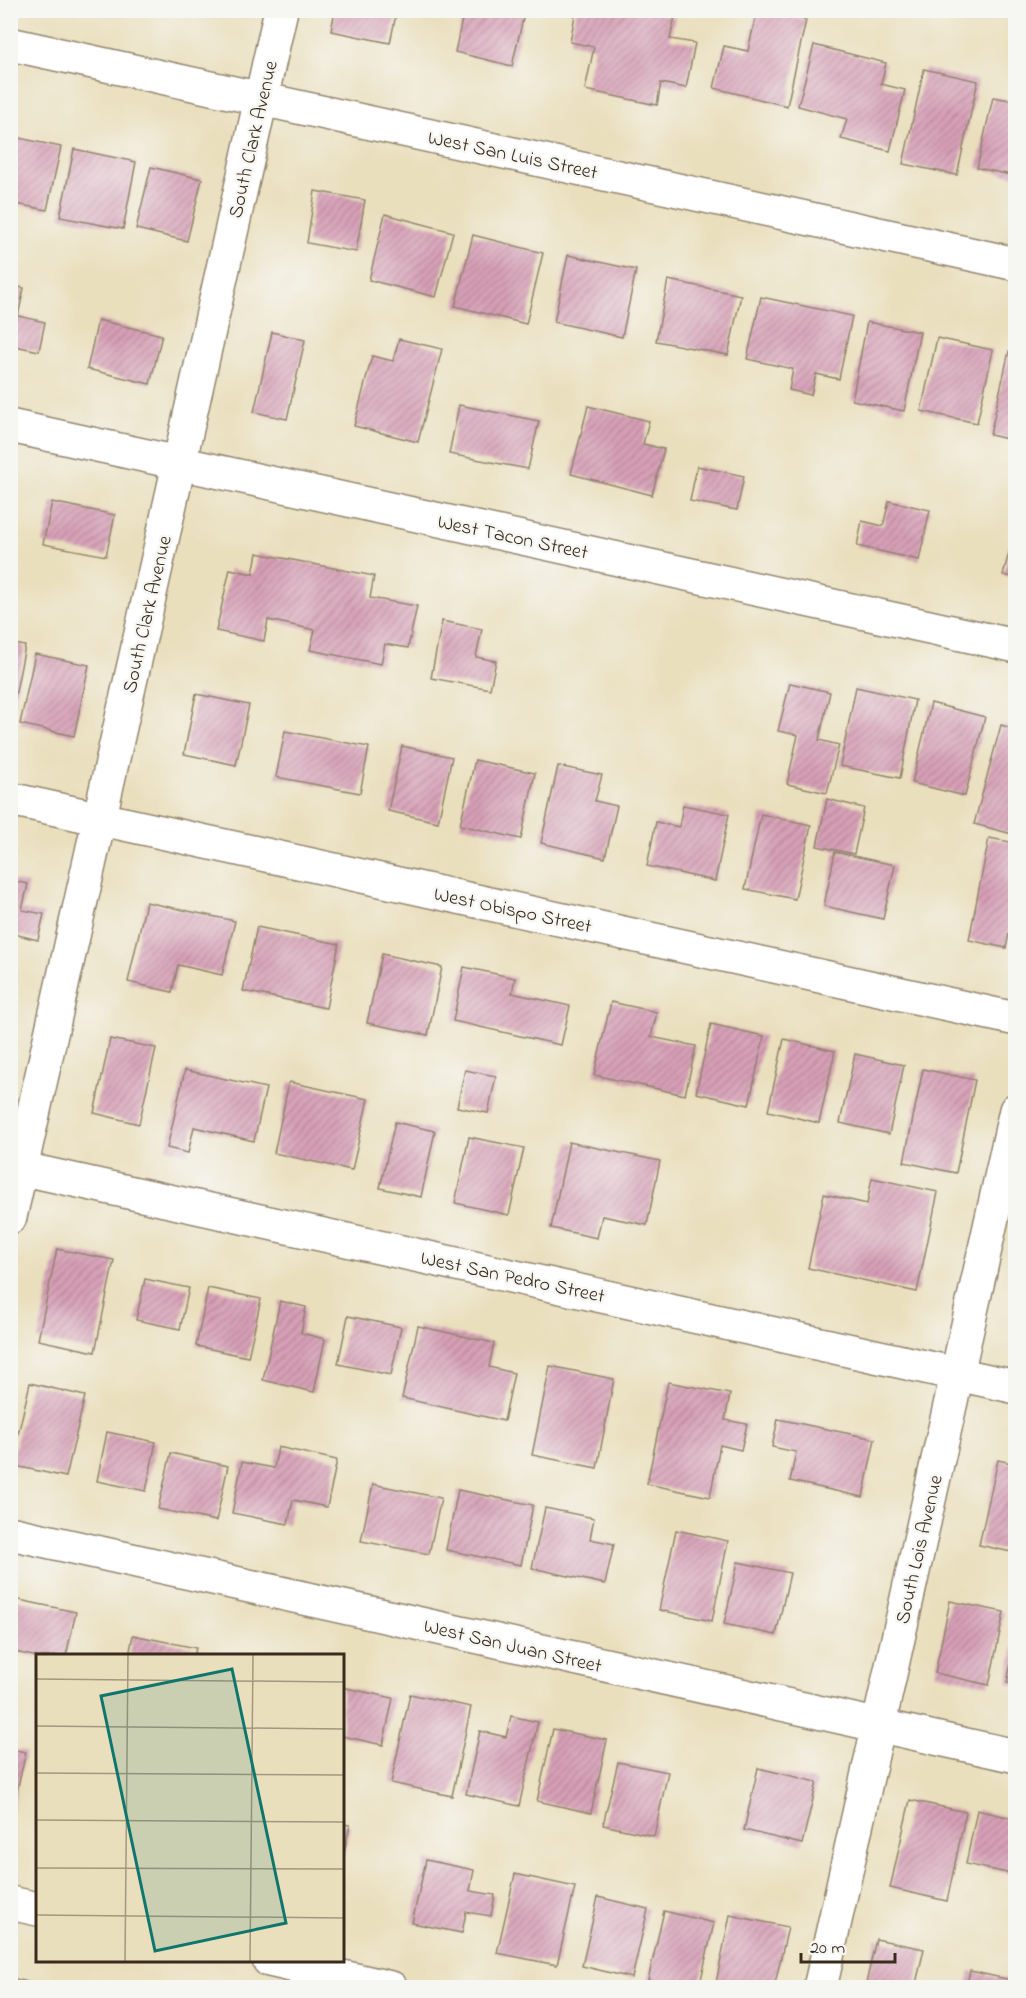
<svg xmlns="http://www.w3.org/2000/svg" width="1026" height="1998" font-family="'Indie Flower',sans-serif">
<defs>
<pattern id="building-hatch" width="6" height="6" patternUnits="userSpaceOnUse" patternTransform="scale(1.5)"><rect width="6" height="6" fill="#d7a0b7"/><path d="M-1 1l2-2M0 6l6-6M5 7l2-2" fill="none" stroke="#b08394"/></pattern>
</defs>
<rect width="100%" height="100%" fill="#f6f6f2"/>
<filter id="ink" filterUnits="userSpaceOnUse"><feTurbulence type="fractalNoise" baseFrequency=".0167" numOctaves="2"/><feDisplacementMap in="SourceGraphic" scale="12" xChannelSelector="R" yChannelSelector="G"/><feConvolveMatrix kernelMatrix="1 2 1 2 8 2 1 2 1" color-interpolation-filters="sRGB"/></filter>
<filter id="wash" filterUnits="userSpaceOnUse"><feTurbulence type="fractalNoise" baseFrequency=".008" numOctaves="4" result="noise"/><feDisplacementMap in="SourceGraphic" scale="24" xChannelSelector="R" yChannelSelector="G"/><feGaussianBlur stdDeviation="1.35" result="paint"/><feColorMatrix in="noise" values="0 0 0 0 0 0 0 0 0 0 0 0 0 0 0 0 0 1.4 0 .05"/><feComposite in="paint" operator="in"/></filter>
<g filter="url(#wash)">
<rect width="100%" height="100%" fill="#eadfbd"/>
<g id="blocks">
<path fill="url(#building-hatch)" d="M335 10H397L390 43 331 31Z
M464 10H525L512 66 455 52Z
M576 10H644L675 17 670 39 695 43 686 88 661 83 657 105 585 90 594 47 570 42Z
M757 10H767L806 20 787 106 714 88 724 46 748 51Z
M814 45 886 63 881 84 905 90 890 151 841 139 847 119 798 106Z
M924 69 978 81 957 175 903 164Z
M993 97 1016 101V176L977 168Z
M10 136 61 147 47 210 10 203Z
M74 149 136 162 123 229 60 217Z
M151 167 202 179 187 241 136 229Z
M315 191 365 200 356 252 307 243Z
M385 214 453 232 436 297 369 280Z
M473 235 543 253 526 324 455 306Z
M568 255 636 270 622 337 554 322Z
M668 280 741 295 728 355 656 341Z
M10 285 24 288 18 316 45 322 39 351 10 345Z
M761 297 852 316 839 379 816 374 811 395 789 390 793 369 747 359Z
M98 320 162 335 150 384 87 369Z
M867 322 920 332 904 411 852 400Z
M272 332 305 340 287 419 254 412Z
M937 338 993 350 977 423 921 411Z
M399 339 442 349 418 442 354 426 372 356 393 361Z
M1009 351 1016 352V441L990 435Z
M459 405 539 421 528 469 449 454Z
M588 406 649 421 643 444 664 449 652 495 571 474Z
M697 466 744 476 737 510 690 501Z
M889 501 930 510 919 560 857 546 862 521 883 526Z
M52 502 115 515 106 556 43 544Z
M1015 530H1016V578L1003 575Z
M257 553 374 576 370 598 417 606 408 648 385 644 381 664 310 650 315 630 268 620 264 641 216 631 230 569 253 574Z
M442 621 482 629 476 657 496 661 490 689 431 678Z
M10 643 25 646 12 712H10Z
M35 654 89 665 74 736 20 724Z
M790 683 830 692 819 740 839 745 827 793 787 784 798 735 778 731Z
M856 687 915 700 900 778 840 766Z
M196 694 249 705 236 765 184 754Z
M931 703 985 717 965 796 912 783Z
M1001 725 1016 729V835L974 824Z
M285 731 369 747 360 793 276 777Z
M402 746 452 757 438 822 388 811Z
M475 760 535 773 521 839 460 825Z
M558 766 602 775 595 801 617 806 605 858 541 843Z
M827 799 864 808 854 854 817 846Z
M683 805 729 814 715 881 647 866 656 822 679 827Z
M761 814 811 825 795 899 745 889Z
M989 838 1016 843V900L1006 948 969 940Z
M835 852 895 865 883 919 824 906Z
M10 880 28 884 22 910 44 914 38 940 10 933Z
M146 902 235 921 222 975 178 965 172 992 128 982Z
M257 927 339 944 326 1008 243 991Z
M382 954 442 967 428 1035 367 1023Z
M464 967 515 978 512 993 570 1006 561 1045 453 1021Z
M611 1002 657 1012 651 1037 696 1046 685 1095 594 1075Z
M711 1024 764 1036 749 1105 696 1093Z
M110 1039 156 1048 139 1124 94 1113Z
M784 1039 835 1051 819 1123 768 1111Z
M855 1054 904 1065 889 1134 840 1123Z
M923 1069 975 1080 956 1173 904 1162Z
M185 1070 266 1088 254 1141 194 1127 188 1153 167 1148Z
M465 1070 496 1076 488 1113 457 1107Z
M289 1082 368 1099 352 1170 274 1153Z
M395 1122 435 1131 421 1197 380 1188Z
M469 1137 524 1148 509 1215 455 1203Z
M569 1142 660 1161 647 1225 602 1216 597 1238 551 1228Z
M872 1178 938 1192 917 1292 808 1268 824 1194 867 1204Z
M57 1249 114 1260 95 1352 38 1340Z
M145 1279 189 1288 180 1329 136 1320Z
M208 1288 261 1299 248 1357 196 1346Z
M280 1301 306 1307 301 1333 325 1339 314 1392 263 1380Z
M348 1316 401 1327 391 1375 338 1364Z
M418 1326 494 1343 489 1367 514 1373 504 1421 402 1398Z
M550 1366 614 1379 597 1468 532 1455Z
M668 1382 730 1394 725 1420 747 1424 741 1450 720 1445 710 1497 647 1484Z
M30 1383 85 1396 66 1477 11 1465Z
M778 1419 875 1439 863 1497 790 1481 796 1452 772 1447Z
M107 1432 156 1442 146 1491 97 1481Z
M278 1447 337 1460 327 1507 293 1500 288 1524 232 1513 242 1462 274 1468Z
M171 1453 228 1466 216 1521 158 1509Z
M998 1460 1016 1464V1553L979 1545Z
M373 1484 441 1498 429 1554 361 1541Z
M458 1490 533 1505 521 1565 446 1550Z
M545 1508 594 1518 590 1539 614 1544 605 1584 532 1568Z
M676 1530 728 1541 712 1621 659 1610Z
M738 1562 790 1573 776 1635 724 1624Z
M10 1598 76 1612 66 1656 38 1657 10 1651Z
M950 1601 1004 1612 989 1685 935 1673Z
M133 1635 196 1648 194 1656H129Z
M1014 1646H1016V1685L1007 1683Z
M342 1687 393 1698 383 1745 342 1736Z
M410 1694 471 1707 452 1796 391 1783Z
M511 1716 538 1722 519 1806 466 1794 480 1731 506 1737Z
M553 1729 607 1740 591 1813 537 1801Z
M10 1749 26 1752 11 1816H10Z
M618 1762 668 1772 654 1836 603 1825Z
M758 1768 817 1782 802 1844 744 1830Z
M910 1800 966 1812 947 1901 890 1888Z
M977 1810 1016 1819V1875L966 1864Z
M342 1824 350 1825 343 1857H342Z
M426 1860 474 1870 470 1891 495 1895 491 1916 466 1912 462 1933 412 1923Z
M515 1874 575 1887 557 1965 497 1953Z
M598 1897 648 1909 632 1978 582 1966Z
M664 1911 714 1923 699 1988H681L648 1980Z
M730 1915 788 1927 774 1988H715Z
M876 1939 924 1949 915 1988H865Z
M970 1971 1016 1981V1988H966Z
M10 1978 28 1982 27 1988H10Z"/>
</g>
</g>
<g filter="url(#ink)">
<use href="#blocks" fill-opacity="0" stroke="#92846e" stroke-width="1.5"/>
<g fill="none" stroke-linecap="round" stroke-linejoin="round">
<defs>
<path id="street" d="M10 44 1016 264
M10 426 1016 646
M10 799 1016 1019
M10 1166 1016 1387
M10 1217 281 10
M10 1533 1016 1756
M10 1903 38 1909
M269 1960 391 1988
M820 1988 1016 1110"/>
</defs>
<use href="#street" stroke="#92846e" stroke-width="36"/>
<use href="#street" stroke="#fff" stroke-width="33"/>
</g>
</g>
<g text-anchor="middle" stroke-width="5" stroke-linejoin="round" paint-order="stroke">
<g font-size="20" fill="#3b2a1e" stroke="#f6f6f2">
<text transform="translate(252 139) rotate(-77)" y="7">South Clark Avenue</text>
<text transform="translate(513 154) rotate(12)" y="7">West San Luis Street</text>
<text transform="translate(513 536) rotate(12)" y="7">West Tacon Street</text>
<text transform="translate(146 614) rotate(-77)" y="7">South Clark Avenue</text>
<text transform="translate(513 909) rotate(12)" y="7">West Obispo Street</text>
<text transform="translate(513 1276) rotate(12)" y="7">West San Pedro Street</text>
<text transform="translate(918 1549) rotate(-77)" y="7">South Lois Avenue</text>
<text transform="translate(513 1645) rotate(13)" y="7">West San Juan Street</text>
</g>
</g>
<g transform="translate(36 1654)">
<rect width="308" height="308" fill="#eadfbd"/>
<path fill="none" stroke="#a4977d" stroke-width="1.5" d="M0 25 308 28M0 72 308 75M0 119 308 121M0 166 308 168M0 214 308 215M0 261 308 264M89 307 92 1M214 307 217 1"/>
<path fill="#0f766e" fill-opacity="0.15" stroke="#0f766e" stroke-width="3" d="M196 15 250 269 119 297 65 42Z"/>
<rect width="308" height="308" fill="none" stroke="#3b2a1e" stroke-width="3"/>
</g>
<rect width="1026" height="1998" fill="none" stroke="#f6f6f2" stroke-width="36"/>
<path d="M801 1953v9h94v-9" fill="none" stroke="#3b2a1e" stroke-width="3"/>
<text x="810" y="1953" font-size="18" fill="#3b2a1e" stroke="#f6f6f2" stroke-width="4.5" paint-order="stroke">20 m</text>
</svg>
